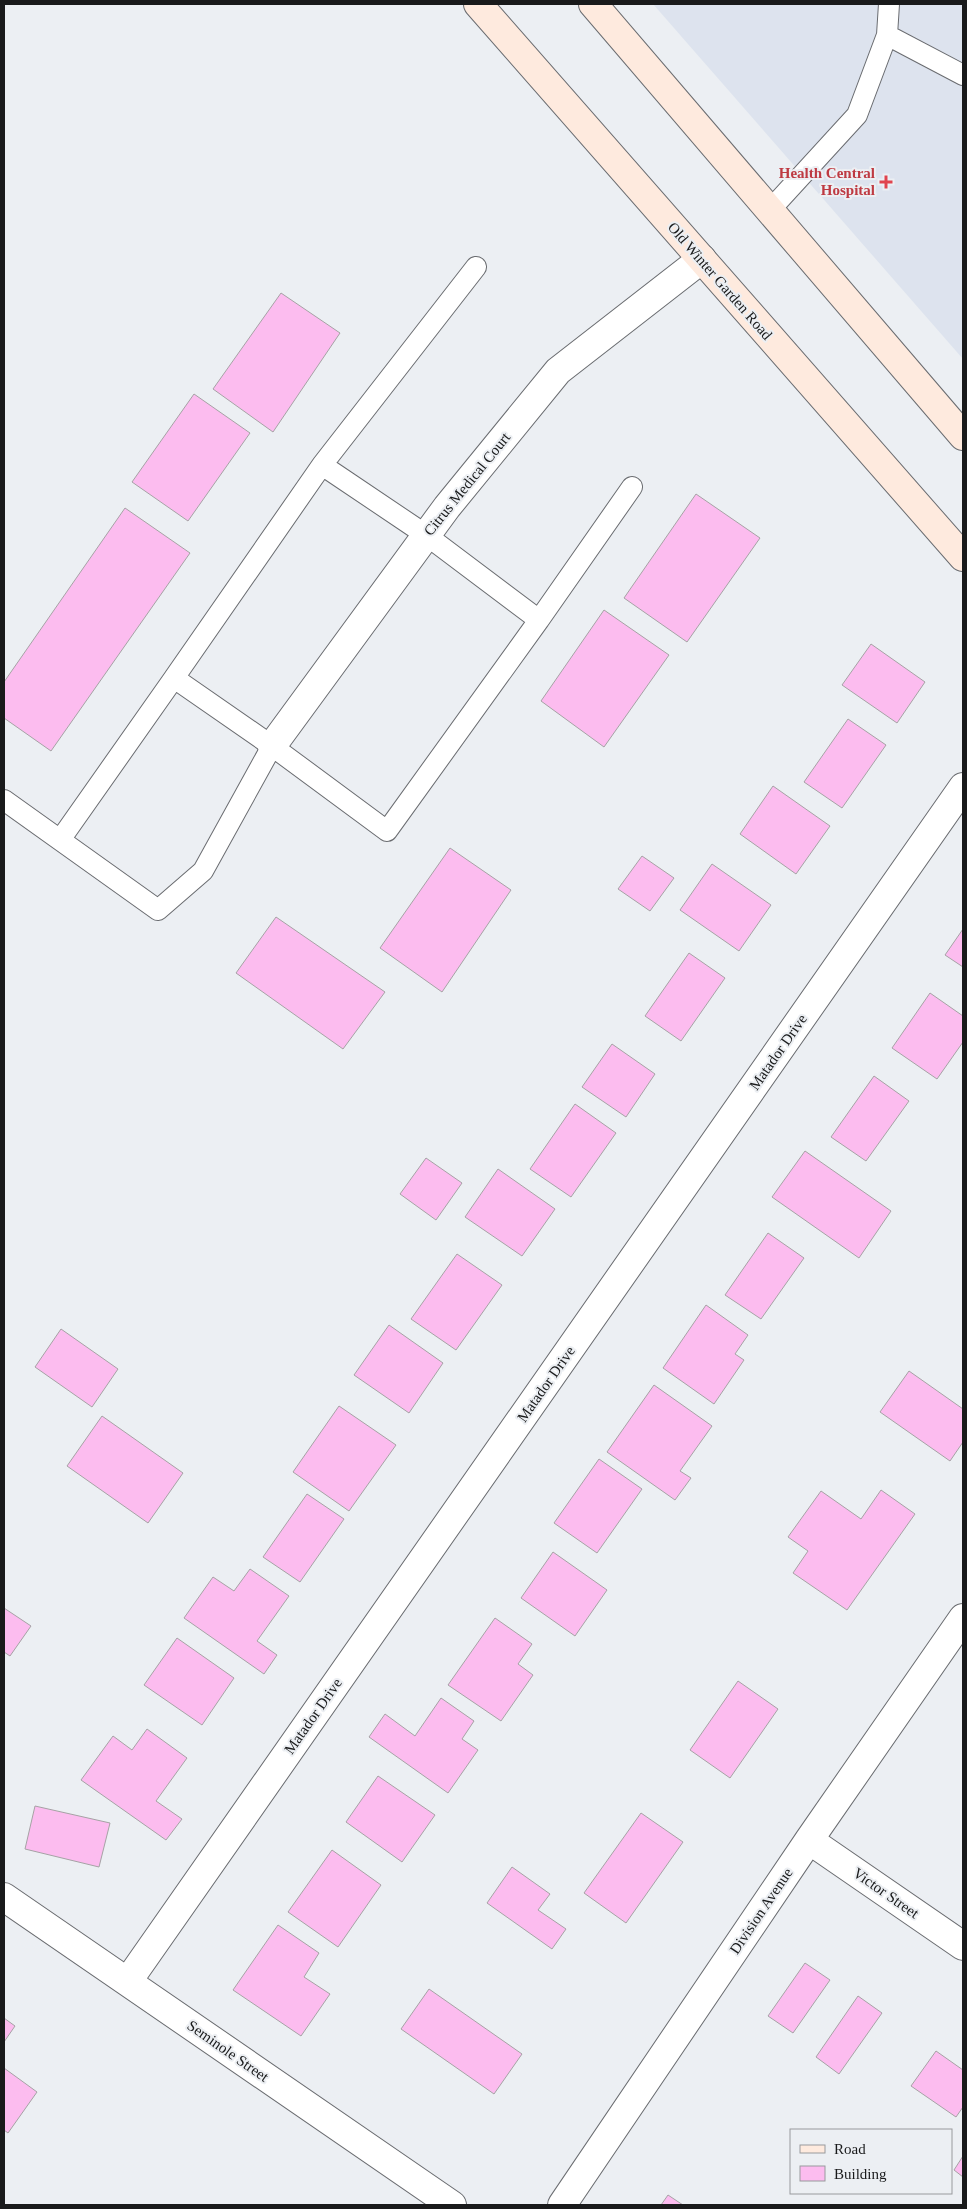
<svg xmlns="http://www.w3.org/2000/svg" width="967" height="2209" font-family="Georgia,serif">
<rect width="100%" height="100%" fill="#eceff3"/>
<path fill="#dde3ee" d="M653 4H963V359Z"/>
<path fill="#fcbcef" stroke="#a6a2a5" d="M281 293 340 333 273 432 213 389Z
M194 394 250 433 188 521 132 482Z
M696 494 760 538 687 642 624 598Z
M125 508 190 553 51 751 4 718V682Z
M604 610 669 655 604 747 541 701Z
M871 644 925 682 897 723 842 685Z
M848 719 886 745 842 808 804 782Z
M773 786 830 826 796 874 740 834Z
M450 848 511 890 442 992 380 948Z
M642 856 674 878 650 911 618 889Z
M712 864 771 905 739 951 680 910Z
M276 917 385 992 343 1049 236 973Z
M963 929V967L945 955Z
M689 953 725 978 681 1041 645 1016Z
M930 993 963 1016V1042L937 1079 892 1048Z
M612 1044 655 1074 626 1117 582 1087Z
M874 1076 909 1101 866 1161 831 1137Z
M575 1104 616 1133 571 1197 530 1169Z
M805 1151 891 1211 859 1258 772 1197Z
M426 1158 462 1183 436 1220 400 1194Z
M498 1169 555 1209 522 1256 465 1217Z
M768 1233 804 1258 761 1319 725 1295Z
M457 1254 502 1285 456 1350 411 1319Z
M706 1305 748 1335 735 1354 744 1360 714 1404 663 1368Z
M389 1325 443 1363 409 1413 354 1375Z
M61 1329 118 1369 92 1407 35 1367Z
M909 1371 963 1409V1442L950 1461 880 1412Z
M654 1385 712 1426 680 1471 691 1478 675 1500 607 1452Z
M339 1406 396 1445 349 1511 293 1472Z
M102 1416 183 1473 148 1523 67 1466Z
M599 1459 642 1489 597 1553 554 1523Z
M881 1490 915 1514 847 1610 793 1573 808 1551 788 1537 821 1491 861 1519Z
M307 1494 344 1519 300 1582 263 1557Z
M553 1552 607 1590 575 1636 521 1598Z
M250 1569 289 1596 257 1641 277 1655 264 1674 184 1618 213 1577 234 1591Z
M4 1608 31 1626 10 1656 4 1652Z
M495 1618 532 1644 518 1664 533 1675 501 1721 448 1685Z
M177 1638 234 1678 202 1725 144 1685Z
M738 1681 778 1709 730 1778 690 1750Z
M441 1698 474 1721 462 1739 478 1750 448 1793 369 1737 385 1714 415 1736Z
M147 1729 187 1758 156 1801 182 1819 166 1840 81 1780 113 1736 132 1750Z
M378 1776 435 1815 402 1862 346 1822Z
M35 1806 110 1823 99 1867 25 1849Z
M641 1813 683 1842 626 1923 584 1893Z
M332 1850 381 1885 338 1947 288 1912Z
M512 1867 550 1894 538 1910 566 1929 552 1949 487 1903Z
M278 1925 319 1953 304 1977 330 1994 301 2036 233 1990Z
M805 1963 830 1980 793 2033 768 2016Z
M429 1989 522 2054 494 2094 401 2029Z
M858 1996 882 2013 839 2074 816 2057Z
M4 2018 15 2026 4 2042Z
M936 2051 963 2070V2107L956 2117 911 2086Z
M4 2068 37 2092 8 2133 4 2130Z
M963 2156V2177L954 2170Z
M668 2195 683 2205H661Z"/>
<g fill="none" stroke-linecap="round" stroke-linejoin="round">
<defs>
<path id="lane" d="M887 35 963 75
M770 210 857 115 887 35 889 4
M322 465 426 535 539 620 387 831 272 746 174 678Z
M322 465 476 267
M539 620 632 487
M174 678 60 840 158 910 203 871 272 746
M4 800 60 840"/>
<path id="street" d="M272 746 447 507 558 371 702 259
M809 1840 963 1946
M4 1897 452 2205
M128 1981 963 787
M562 2205 809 1840 963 1618"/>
<path id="secondary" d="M478 4 963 557
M593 4 963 436"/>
</defs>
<use href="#lane" stroke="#6a6c70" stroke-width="22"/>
<use href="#street" stroke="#6a6c70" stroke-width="30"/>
<use href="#secondary" stroke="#6a6c70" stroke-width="30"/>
<use href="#lane" stroke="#fff" stroke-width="20"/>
<use href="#street" stroke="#fff" stroke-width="28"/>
<use href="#secondary" stroke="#feeade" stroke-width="28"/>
</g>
<path fill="#e0444e" stroke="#eceff3" stroke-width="2" d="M883.5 174.5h5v5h5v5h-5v5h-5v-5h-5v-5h5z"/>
<g text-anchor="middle" stroke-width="4" stroke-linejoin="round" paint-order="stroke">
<g font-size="15" font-weight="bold" fill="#be3a42" stroke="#eceff3" text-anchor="end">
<text x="875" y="178">Health Central<tspan x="875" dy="17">Hospital</tspan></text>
</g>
<g font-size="15" fill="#191a1b" stroke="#eceff3">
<text transform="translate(720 281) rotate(49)" y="5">Old Winter Garden Road</text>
<text transform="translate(467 484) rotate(-51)" y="5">Citrus Medical Court</text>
<text transform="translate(778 1052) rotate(-55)" y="5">Matador Drive</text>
<text transform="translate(546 1384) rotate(-55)" y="5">Matador Drive</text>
<text transform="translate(313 1716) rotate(-55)" y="5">Matador Drive</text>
<text transform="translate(886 1893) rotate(35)" y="5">Victor Street</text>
<text transform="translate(761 1911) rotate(-56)" y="5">Division Avenue</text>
<text transform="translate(228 2051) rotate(35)" y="5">Seminole Street</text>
</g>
</g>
<rect width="967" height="2209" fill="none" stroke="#191a1b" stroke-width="10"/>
<rect x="790" y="2129" width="162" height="65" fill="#eceff3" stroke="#989a9d"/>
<rect x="800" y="2145" width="25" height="8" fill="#feeade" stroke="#989a9d"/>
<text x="834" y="2154" font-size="15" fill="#191a1b">Road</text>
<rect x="800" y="2166" width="25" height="15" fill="#fcbcef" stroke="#989a9d"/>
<text x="834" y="2179" font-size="15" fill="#191a1b">Building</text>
</svg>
